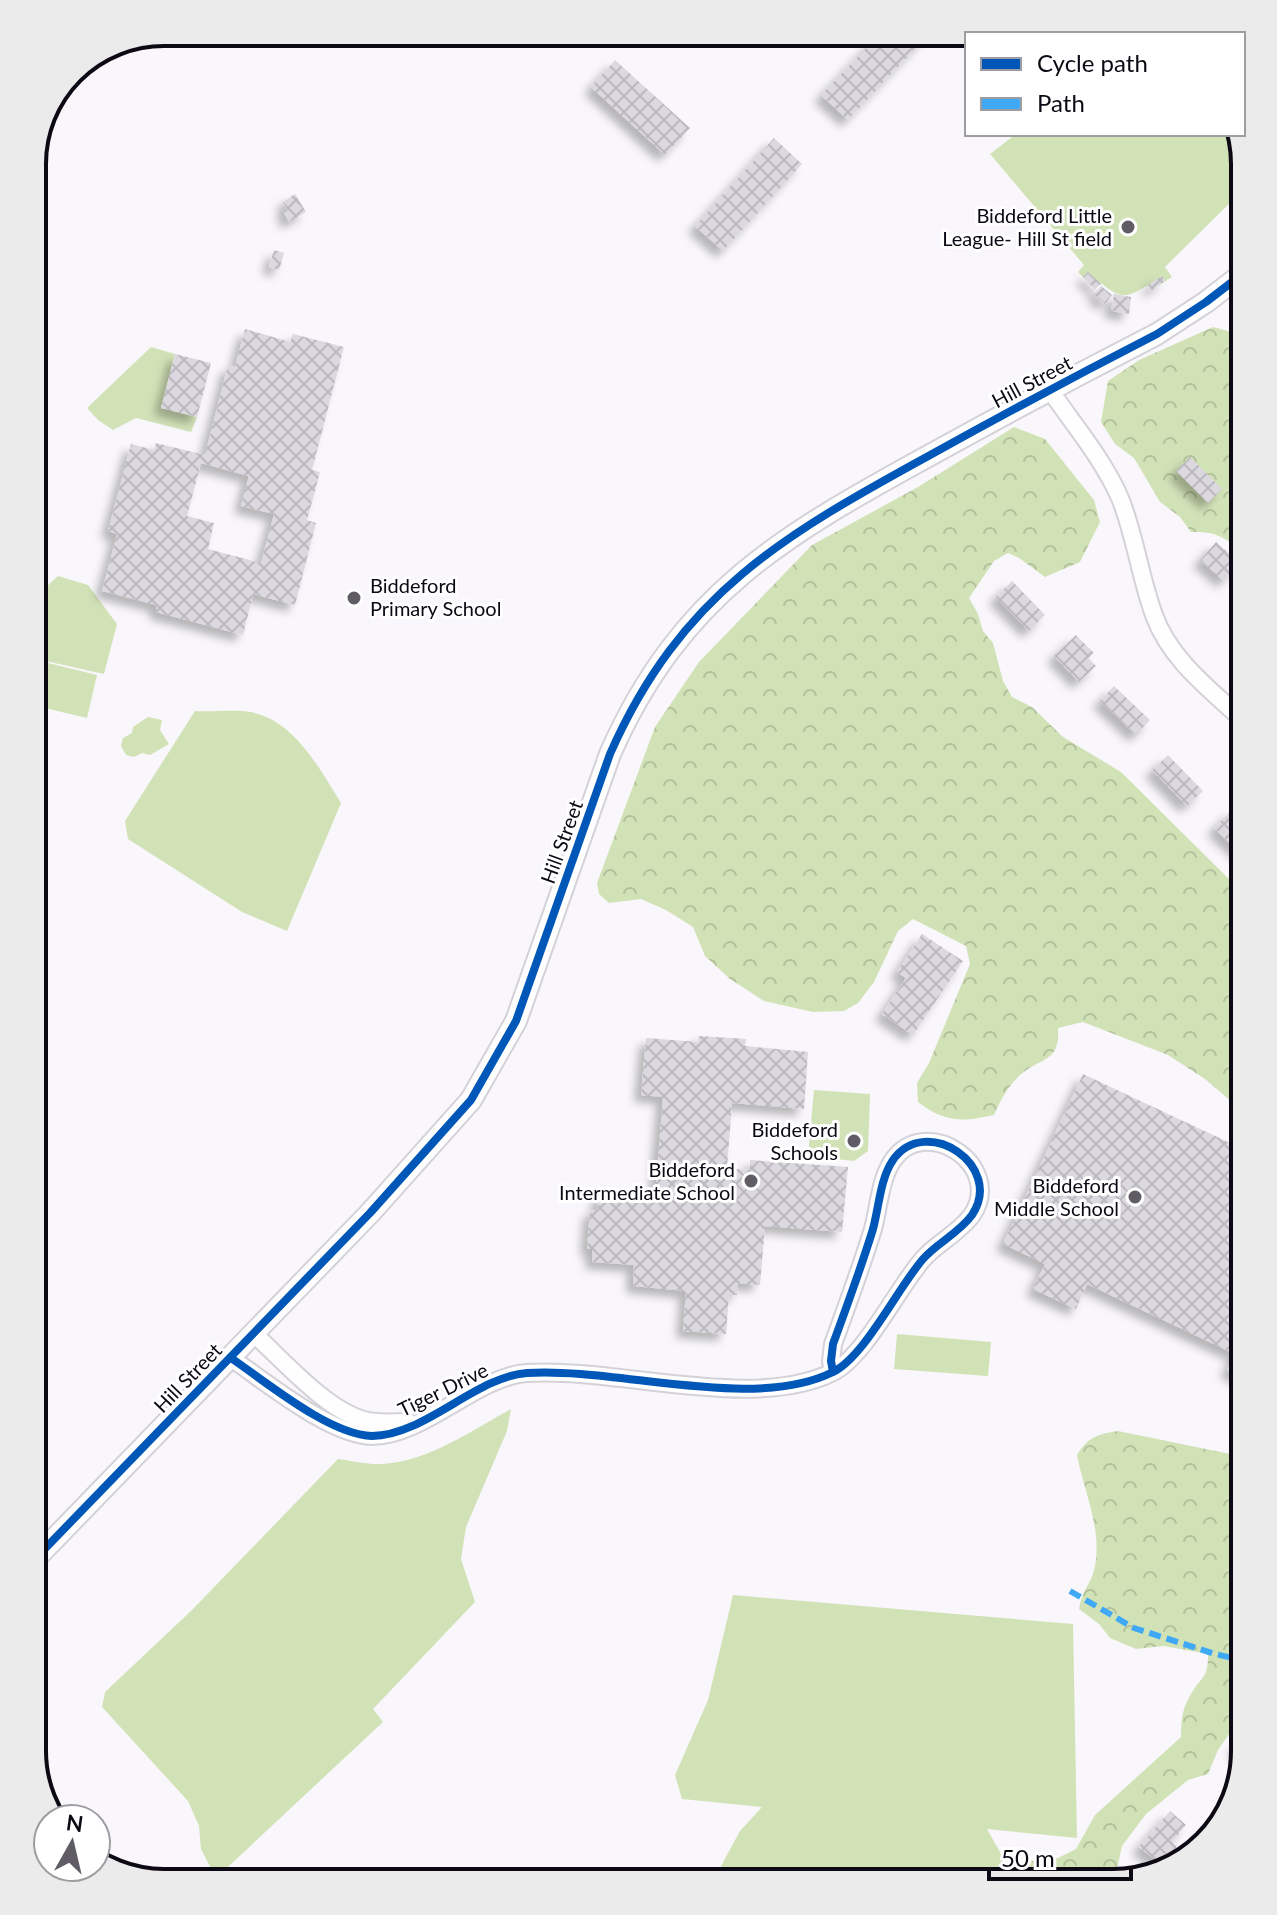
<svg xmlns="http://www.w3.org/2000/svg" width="1277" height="1915" font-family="Lato,sans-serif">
<defs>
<pattern id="forest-crowns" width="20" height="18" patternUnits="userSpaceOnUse" patternTransform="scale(2)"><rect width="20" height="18" fill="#d2e2b7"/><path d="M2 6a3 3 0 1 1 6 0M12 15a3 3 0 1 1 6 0" fill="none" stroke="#b3c19c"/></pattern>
<pattern id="building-cross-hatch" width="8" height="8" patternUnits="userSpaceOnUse" patternTransform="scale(2)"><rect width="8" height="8" fill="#dbd8e0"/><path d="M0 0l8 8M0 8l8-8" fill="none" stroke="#bbb8bf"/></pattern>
<filter id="shadow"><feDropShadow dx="-7" dy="7" stdDeviation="4" flood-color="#0004"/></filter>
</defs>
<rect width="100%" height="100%" fill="#f9f7fb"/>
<path fill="url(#forest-crowns)" d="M1213 327 1239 334 1245 338V554C1227 538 1216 531 1191 532L1180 517 1160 502 1134 458 1115 444 1101 422 1108 381 1139 360Z
M1014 427 1045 439 1094 500 1100 522 1080 562 1045 577 1019 558 1008 553 994 561 969 598 978 614 983 631 993 643 1003 681 1012 697 1032 707 1063 737 1121 772 1227 877 1245 887V1113L1205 1079 1168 1055 1083 1022 1058 1028C1061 1064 1038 1057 1018 1077 1007 1088 1000 1101 994 1115 963 1122 945 1123 918 1102L917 1083 929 1063 970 964 966 946 913 919 898 931 874 982 858 1003 844 1011 813 1012 764 1001 730 979 705 956 693 927 666 910 641 899 609 903 599 894 597 883 655 727 699 662 812 545 918 487Z
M1118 1431 1245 1457V1711L1218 1750 1208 1774 1188 1780 1146 1814 1122 1846 1117 1869 1129 1879 1113 1883H1002L1013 1863 1058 1858 1076 1849 1095 1815 1181 1737C1181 1721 1182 1708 1191 1694 1203 1674 1208 1679 1208 1654L1164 1646 1136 1649 1110 1638 1099 1624 1079 1609C1082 1592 1088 1587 1093 1574 1105 1534 1084 1493 1077 1455 1088 1437 1098 1434 1118 1431Z"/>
<path fill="#d2e2b7" d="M1016 134H1228C1246 151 1245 164 1245 188L1165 267 1172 277 1152 290 1148 285C1127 298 1121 300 1101 283L1095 289 1078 272 1084 265 990 154Z
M151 347 175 354 161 408 197 417 191 432 136 418 113 430 98 420 87 408Z
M58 576 88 585 117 624 104 674 32 658V600Z
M32 659 97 675 87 718 32 705Z
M195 711C213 712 234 709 251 712 295 721 319 768 341 803L287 931 242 912 128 839 125 821Z
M148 717 162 720 160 730 169 744 150 755 142 753 134 757 126 755 121 746 123 738 132 733 133 727Z
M814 1090 870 1094 868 1151 854 1161 808 1156Z
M897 1334 991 1342 988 1376 894 1369Z
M511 1409 507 1431 466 1527 461 1559 475 1602 373 1709 383 1722 216 1878 201 1849 199 1826 188 1801 102 1707 105 1692 192 1610 338 1459C353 1461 368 1465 383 1464 429 1461 471 1431 511 1409Z
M733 1595 1073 1624 1077 1838 987 1829 1005 1861 987 1883H736L721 1866 740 1831 762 1807 682 1799 675 1775 708 1700Z"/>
<path fill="url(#building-cross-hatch)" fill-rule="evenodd" filter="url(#shadow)" d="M881 32 929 34 848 120 821 95Z
M615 60 690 128 665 155 591 87Z
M774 138 802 164 723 251 695 226Z
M295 194 306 212 289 222 283 211 287 209 283 202Z
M274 250 284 253 279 270 269 267Z
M1088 272 1101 284 1095 289 1083 277Z
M1162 276 1165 281 1152 290 1148 285Z
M1101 286 1112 295 1105 304 1094 294Z
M1114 294 1131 297 1129 314 1111 311Z
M245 329 290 342 293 334 344 347 312 470 320 472 307 520 316 523 295 605 253 594 243 635 156 612 157 605 102 591 117 534 108 531 131 444 154 450 156 443 205 455 228 365 235 367ZM201 463 249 476 241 506 274 514 261 563 208 549 214 523 187 516Z
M175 354 211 363 197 417 161 408Z
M1190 457 1222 489 1208 503 1176 471Z
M1216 542 1240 563 1224 581 1200 560Z
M1012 581 1045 615 1029 631 996 597Z
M1076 635 1094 653 1088 658 1096 666 1079 682 1054 656Z
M1114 686 1150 720 1136 735 1100 701Z
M1168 755 1203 791 1187 806 1152 770Z
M1232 810 1245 823V858L1214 828Z
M922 934 963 961 913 1035 882 1014 906 978 897 972Z
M699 1036 746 1039 745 1046 808 1052 804 1109 732 1103 727 1168 750 1170V1160L848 1167 842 1232 765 1226 760 1285 738 1283 737 1295H729L726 1334 683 1331 686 1291 633 1286 634 1265 592 1262 593 1249H587L590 1210 597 1211 599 1193 655 1197 663 1097 641 1095 646 1038 698 1042Z
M1083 1074 1245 1150V1379L1227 1371 1235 1354 1087 1284 1076 1309 1033 1289 1045 1264 1003 1244Z
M1245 1736V1751L1243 1757 1234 1748Z
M1170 1811 1186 1825 1172 1842 1177 1847 1162 1865 1139 1847Z"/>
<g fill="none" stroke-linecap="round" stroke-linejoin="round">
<defs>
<path id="minor" d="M1050 390C1073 424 1103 459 1120 498 1135 535 1140 577 1154 615 1170 660 1211 690 1245 722
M254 1334C284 1361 325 1409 364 1420 377 1424 394 1422 408 1422
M231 1358C266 1382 330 1435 372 1436 424 1436 477 1376 527 1373 617 1367 753 1412 833 1372 865 1356 897 1289 923 1259 937 1243 959 1233 972 1215 1005 1166 926 1113 893 1160 880 1179 879 1207 873 1229 861 1268 847 1306 833 1344L831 1361 833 1372"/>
<path id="tertiary" d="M32 1562 370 1213 471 1100 516 1021 610 754C681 593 784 535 932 454 1006 413 1081 373 1157 334L1206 302 1245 272"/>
</defs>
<use href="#minor" stroke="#d4d1d9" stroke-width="20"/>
<use href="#tertiary" stroke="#d4d1d9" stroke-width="24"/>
<use href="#minor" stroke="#fefefe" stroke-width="16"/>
<use href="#tertiary" stroke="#fefefe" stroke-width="20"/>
<path stroke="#3fa9f5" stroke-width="6" stroke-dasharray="12 6" stroke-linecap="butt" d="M1070 1591 1134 1628 1215 1654 1245 1661"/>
<defs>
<path id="cycleway" d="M231 1358C266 1382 330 1435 372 1436 424 1436 477 1376 527 1373 617 1367 753 1412 833 1372 865 1356 897 1289 923 1259 937 1243 959 1233 972 1215 1005 1166 926 1113 893 1160 880 1179 879 1207 873 1229 861 1268 847 1306 833 1344L831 1361 833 1372
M32 1562 370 1213 471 1100 516 1021 610 754C681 593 784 535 932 454 1006 413 1081 373 1157 334L1206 302 1245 272"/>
</defs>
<use href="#cycleway" stroke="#fff" stroke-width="13"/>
<use href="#cycleway" stroke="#0057b8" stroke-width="8"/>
</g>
<g fill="#605c65" stroke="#fff" stroke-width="3">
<circle cx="1128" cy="227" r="8"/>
<circle cx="354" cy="598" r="8"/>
<circle cx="854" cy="1141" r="8"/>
<circle cx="751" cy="1181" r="8"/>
<circle cx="1135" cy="1197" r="8"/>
</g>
<g text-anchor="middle" stroke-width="6" stroke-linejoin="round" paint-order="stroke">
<g font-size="20" fill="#0d0914" stroke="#fff" text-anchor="end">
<text x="1112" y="223">Biddeford Little<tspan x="1112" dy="23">League- Hill St field</tspan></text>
<text x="370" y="593" text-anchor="start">Biddeford<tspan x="370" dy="23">Primary School</tspan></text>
<text x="838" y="1137">Biddeford<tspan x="838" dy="23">Schools</tspan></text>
<text x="735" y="1177">Biddeford<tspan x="735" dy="23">Intermediate School</tspan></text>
<text x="1119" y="1193">Biddeford<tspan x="1119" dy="23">Middle School</tspan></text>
</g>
<g font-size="20" fill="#0d0914" stroke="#fff">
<text transform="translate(1032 382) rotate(-28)" y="7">Hill Street</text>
<text transform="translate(562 842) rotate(-70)" y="7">Hill Street</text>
<text transform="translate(188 1378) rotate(-46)" y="7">Hill Street</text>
<text transform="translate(443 1390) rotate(-26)" y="7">Tiger Drive</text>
</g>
</g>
<path d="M0 0H1277V1915H0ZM164 46H1113A118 118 0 0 1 1231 164V1751A118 118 0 0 1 1113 1869H164A118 118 0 0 1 46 1751V164A118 118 0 0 1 164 46Z" fill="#ecebec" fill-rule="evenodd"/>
<path fill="none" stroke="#0d0914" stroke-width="4" d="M164 46H1113A118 118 0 0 1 1231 164V1751A118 118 0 0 1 1113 1869H164A118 118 0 0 1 46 1751V164A118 118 0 0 1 164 46Z"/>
<rect x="965" y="32" width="280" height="104" fill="#ffffff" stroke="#9e9da1" stroke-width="2"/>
<rect x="981" y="58" width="40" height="12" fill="#0057b8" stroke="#9e9da1" stroke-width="2"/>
<text x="1037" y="72" font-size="24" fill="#0d0914">Cycle path</text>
<rect x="981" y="98" width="40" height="12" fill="#3fa9f5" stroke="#9e9da1" stroke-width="2"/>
<text x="1037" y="112" font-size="24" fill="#0d0914">Path</text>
<g transform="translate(72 1843) rotate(8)"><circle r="38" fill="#ffffff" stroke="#9e9da1" stroke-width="2"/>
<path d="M0-6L14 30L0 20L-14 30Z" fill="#605c65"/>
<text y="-12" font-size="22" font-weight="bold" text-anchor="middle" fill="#0d0914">N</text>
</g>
<path d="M989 1867v12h142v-12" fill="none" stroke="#0d0914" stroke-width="4"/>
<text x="1001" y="1867" font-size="24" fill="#0d0914" stroke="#ffffff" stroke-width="6" paint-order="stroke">50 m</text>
</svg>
